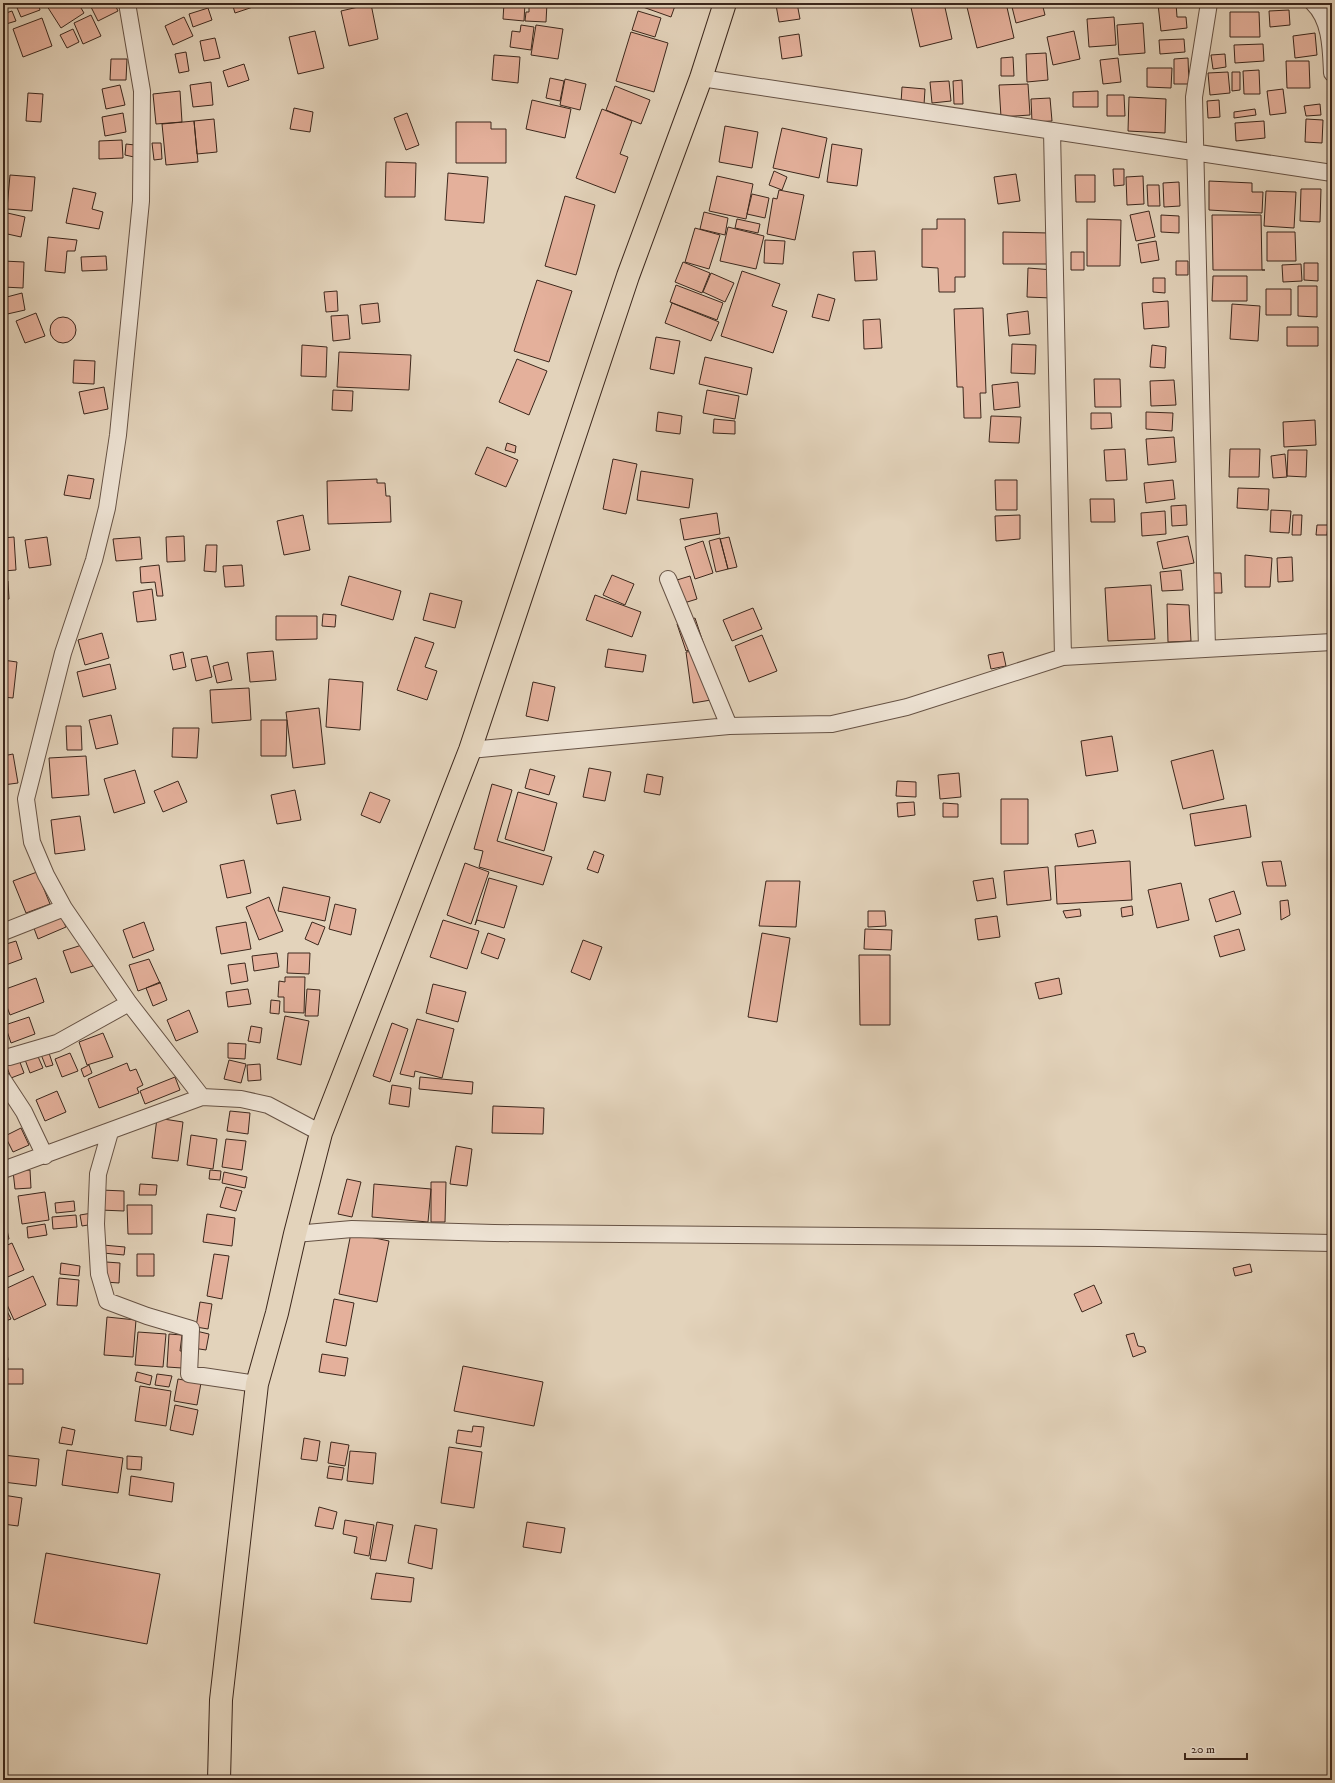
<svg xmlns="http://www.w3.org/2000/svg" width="1335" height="1783" font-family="'IM FELL DW Pica',serif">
<rect width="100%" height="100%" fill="#e3d3bb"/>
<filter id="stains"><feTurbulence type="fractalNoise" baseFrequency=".005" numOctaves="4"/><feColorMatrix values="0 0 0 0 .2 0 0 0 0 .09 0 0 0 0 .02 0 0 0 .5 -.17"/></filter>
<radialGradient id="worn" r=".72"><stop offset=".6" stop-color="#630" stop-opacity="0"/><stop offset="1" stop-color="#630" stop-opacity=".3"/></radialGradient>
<path fill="#e4b09b" stroke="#3c271c" d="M15 3H38L40 10 21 17Z
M45 3H78L84 13 61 28Z
M89 3H114L118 11 98 21Z
M232 3H255L256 6 235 13Z
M504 3H525L524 21 503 19Z
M529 3H547L546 22 525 21 526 12H529Z
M641 3H676L671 17 640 6Z
M790 3H797L800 19 779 22 776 5Z
M910 3H944L952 39 920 47Z
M966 3H1006L1014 38 977 48Z
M1011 3H1042L1045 15 1016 23Z
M1176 3 1177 17H1186L1187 28 1161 31 1158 4Z
M371 4 378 39 349 46 341 11Z
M208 8 212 20 193 27 189 14Z
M1289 10 1290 25 1270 27 1269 11Z
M12 11 16 21 6 24 3 14Z
M638 11 661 18 655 37 632 30Z
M1230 12H1259L1260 37H1230Z
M91 15 101 36 83 44 74 23Z
M184 17 193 36 173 45 165 26Z
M1114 17 1116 45 1089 47 1087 19Z
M42 18 52 46 23 57 13 29Z
M1143 23 1145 53 1119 55 1117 25Z
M521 25 534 27 531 50 510 47 512 31 520 32Z
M536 25 563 29 558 59 531 55Z
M73 29 79 42 67 48 60 35Z
M315 31 324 68 298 74 289 37Z
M1074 31 1080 59 1053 65 1047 37Z
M631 32 668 43 654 92 616 81Z
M1315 33 1317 55 1295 58 1293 36Z
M799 34 802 56 782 59 779 37Z
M215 38 220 58 204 61 200 41Z
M1184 39 1185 52 1160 54 1159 40Z
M1263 44 1264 61 1235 63 1234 45Z
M186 52 189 71 179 73 175 54Z
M1046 53 1048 80 1027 82 1026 54Z
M1225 54 1226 67 1213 69 1211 55Z
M494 55 520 57 518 83 492 80Z
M1013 57 1014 76H1001V58Z
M1118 58 1121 82 1103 84 1100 60Z
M1188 58 1189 84H1174V59Z
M111 59H127L126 80H110Z
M1286 61H1309L1310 88H1287Z
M244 64 249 80 228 87 223 71Z
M1147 68H1172L1171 88 1147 87Z
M1259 70 1260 94H1244L1243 71Z
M1228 72 1230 93 1210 95 1208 73Z
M1232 72H1240V90L1232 91Z
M550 78 564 81 560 101 546 98Z
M565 79 586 84 580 110 560 105Z
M962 80 963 104H954L953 81Z
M949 81 951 101 932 103 930 82Z
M211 82 213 105 193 107 190 85Z
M1028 84 1030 115 1001 117 999 85Z
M120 85 125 105 106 109 102 89Z
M615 86 650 100 641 124 606 110Z
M902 87 925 89 924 105 901 103Z
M1283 89 1286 113 1270 115 1267 91Z
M180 91 182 122 156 124 153 94Z
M1098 91V107H1073V92Z
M28 93 43 94 41 122 26 121Z
M1107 95H1124L1125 116H1107Z
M1129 97 1166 99 1165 133 1128 131Z
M1050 98 1052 121 1032 122 1031 99Z
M532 100 571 109 565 138 526 129Z
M1219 100 1220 117 1208 118 1207 101Z
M1320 104 1321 115 1306 116 1304 106Z
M294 108 313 112 310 132 290 129Z
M602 109 632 121 620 154 628 157 615 193 576 178Z
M1255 109 1256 115 1234 118V112Z
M123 113 126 132 105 136 102 117Z
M407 113 419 145 406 150 394 118Z
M214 119 217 152 197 154 194 121Z
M1306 119 1323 120 1322 143 1305 142Z
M194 121 198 162 166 165 162 124Z
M1264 121 1265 138 1236 141 1235 123Z
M456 122H491V129H506V163H456Z
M725 126 758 132 752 168 719 162Z
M782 128 827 138 819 178 773 168Z
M122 140 123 158 99 159V141Z
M152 143H161L162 159 154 160Z
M126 144 135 145 134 157 125 155Z
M832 144 862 149 857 186 827 182Z
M386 162 416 163 415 197H385Z
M1113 169H1124V185L1114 186Z
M774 171 787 177 782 190 769 185Z
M448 173 488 177 484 223 445 220Z
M1016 174 1020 201 998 204 994 177Z
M10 175 35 177 32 211 7 209Z
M1075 175H1095V202H1076Z
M717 176 753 184 746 219 709 211Z
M1143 176 1144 204 1127 205 1126 177Z
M1209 181 1252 183V192H1263L1262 213 1209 210Z
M1179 182 1180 206 1164 207 1163 183Z
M1147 185H1159L1160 206H1148Z
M73 188 96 193 92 209 103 212 99 229 66 223Z
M1301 189H1321L1320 222 1300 221Z
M779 190 804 195 795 240 767 234 773 198 777 199Z
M1266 191 1296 192 1294 228 1264 226Z
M752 194 769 198 765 218 747 214Z
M565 196 595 205 576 275 545 266Z
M1149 211 1155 237 1136 241 1130 215Z
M3 212 25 217 21 237 3 233Z
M704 212 728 218 725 235 700 229Z
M1161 215 1179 216V233L1161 232Z
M1212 215H1261L1262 270H1265H1213Z
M737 219 760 224 758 233 735 228Z
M937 219H965V277H955V292H939L938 268 922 267V229H937Z
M1087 219 1121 220 1120 266H1087Z
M728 227 764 236 756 269 720 261Z
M695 228 720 235 709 269 685 262Z
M1003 232 1049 233 1048 264H1003Z
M1267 232H1295L1296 261H1267Z
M48 237 77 240 75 251H67L65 273 45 271Z
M765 240 785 241 783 264 764 263Z
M1156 241 1159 260 1141 263 1138 244Z
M875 251 877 280 855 281 853 252Z
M1071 252H1084V270H1071Z
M106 256 107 270 82 271 81 257Z
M3 261 24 262 23 288 3 287Z
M1176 261H1188V275H1176Z
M683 262 710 273 702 293 675 282Z
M1304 263H1318V281L1304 280Z
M1301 264 1302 281 1283 282 1282 265Z
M1028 268 1053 270 1052 298 1027 297Z
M742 271 780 284 772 306 787 311 773 353 721 336Z
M711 273 734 283 725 302 703 292Z
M1213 276H1247V301H1212Z
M1153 278H1165V293L1153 292Z
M537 280 572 291 549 362 514 351Z
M676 285 723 303 717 320 670 302Z
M1298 286H1317V317L1298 316Z
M1266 289H1291V315H1266Z
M337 291 338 311 326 312 324 292Z
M22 293 25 310 3 315V298Z
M818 294 835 299 829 321 812 317Z
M1168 301 1169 327 1144 329 1142 303Z
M378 303 380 322 362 324 360 305Z
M672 303 719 322 711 341 665 323Z
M1232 304 1260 306 1258 341 1230 339Z
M983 308 986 393H980L981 418H964L963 387H957L954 309Z
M1028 311 1030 334 1009 336 1007 314Z
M36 313 45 336 25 343 16 321Z
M348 315 350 339 333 341 331 316Z
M50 330a13 13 0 1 1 26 0a13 13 0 1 1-26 0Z
M880 319 882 348 864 349 863 320Z
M1287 327H1318V346H1287Z
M656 337 680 341 674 374 650 369Z
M1012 344 1036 345 1035 374 1011 373Z
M302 345 327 347 326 377 301 376Z
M1152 345 1166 347 1165 368 1150 367Z
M339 352 411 355 409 390 337 387Z
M705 357 752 368 747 395 699 384Z
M517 359 547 371 529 415 499 402Z
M74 360 95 361 94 384 73 383Z
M1094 379H1120L1121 407H1095Z
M1174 380 1176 405 1151 406 1150 381Z
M1018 382 1020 407 994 410 992 385Z
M104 387 108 409 84 414 79 392Z
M333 390 353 391 352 411 332 410Z
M707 390 739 396 735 419 703 413Z
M658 412 682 416 680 434 656 431Z
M1146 412 1173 413 1172 431 1146 429Z
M1091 413H1111L1112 428 1091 429Z
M991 416 1021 417 1019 443 989 442Z
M714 419 735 421V434L713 433Z
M1315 420 1316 445 1284 447 1283 422Z
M1174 437 1176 462 1148 465 1146 439Z
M507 443 516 446 515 453 505 450Z
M487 447 518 460 506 487 475 474Z
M1125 449 1127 480 1106 481 1104 450Z
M1230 449H1260L1259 477H1229Z
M1288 450H1307L1306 477 1287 476Z
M1285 454 1287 477 1273 478 1271 456Z
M613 459 637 464 626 514 603 509Z
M641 471 693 479 689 508 637 500Z
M68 475 94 479 90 499 64 495Z
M377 479V483H385L386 496H390L391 522 328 524 327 481Z
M995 480H1017V510H996Z
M1173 480 1175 499 1146 503 1144 483Z
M1238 488 1269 489 1268 510 1237 508Z
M1090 499H1114L1115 522H1091Z
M1186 505 1187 525 1172 526 1171 506Z
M1271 510 1291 511 1289 533 1270 532Z
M1165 511 1166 534 1142 536 1141 513Z
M717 513 720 534 684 540 680 519Z
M303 515 310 550 284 555 277 521Z
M1020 515V539L996 541 995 516Z
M1293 515H1302L1301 535H1292Z
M1317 525H1328L1327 535H1316Z
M184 536 185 561 167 562 166 537Z
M1188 536 1194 563 1163 569 1157 542Z
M14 537 16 570 3 571V538Z
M47 537 51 565 29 568 25 540Z
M140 537 142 559 116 561 113 539Z
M729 537 737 567 728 569 720 539Z
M720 538 728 569 716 572 709 541Z
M703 541 713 573 695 579 685 547Z
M206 545H217L216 572 204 571Z
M1245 555 1272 558 1270 587H1245Z
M1292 557 1293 581 1278 582 1277 558Z
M159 565 163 596H157L155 582 141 583 140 567Z
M242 565 244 586 225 587 223 566Z
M1181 570 1183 590 1162 591 1160 572Z
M1211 573H1221L1222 593H1212Z
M612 575 634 584 625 605 603 595Z
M349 576 401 591 393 620 341 605Z
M690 576 697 599 684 603 677 580Z
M8 581 9 599 3 600V582Z
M1151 585 1155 639 1108 641 1105 588Z
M152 589 156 620 137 622 133 592Z
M430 593 462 601 455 628 423 620Z
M595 595 641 612 632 637 586 620Z
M1167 604 1189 605 1191 641 1168 642Z
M753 608 762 629 732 641 723 620Z
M323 614 336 615 335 627 322 626Z
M276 616H317V639L276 640Z
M695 618 704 645 686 651 677 624Z
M102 633 109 658 85 665 78 640Z
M762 635 777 671 749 682 735 646Z
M415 637 434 643 425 667 437 671 427 700 397 690Z
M608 649 646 655 643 672 605 667Z
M704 650 711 700 693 703 686 652Z
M273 651 276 680 250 682 247 653Z
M183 652 186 667 173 670 170 655Z
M1003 652 1006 666 991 669 988 655Z
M207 656 212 677 196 681 191 659Z
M3 660 17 662 13 698 3 697Z
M228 662 232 680 217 683 213 666Z
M110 664 116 689 83 697 77 672Z
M329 679 363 682 360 730 326 727Z
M533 682 555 687 548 721 526 716Z
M249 688 251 720 212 723 210 690Z
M319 708 325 764 293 768 286 712Z
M111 715 118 744 96 749 89 720Z
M261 720H287L286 756H261Z
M66 726H81L82 750H67Z
M173 728H199L197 758 172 757Z
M1112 736 1118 771 1086 776 1081 741Z
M1213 750 1224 799 1183 809 1171 761Z
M13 754 18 783 3 785V756Z
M86 756 89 795 52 798 49 758Z
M589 768 611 772 605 801 583 797Z
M530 769 555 776 549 795 525 788Z
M135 770 145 803 114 813 104 779Z
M959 773 961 797 940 799 938 775Z
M647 774 663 777 660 795 644 792Z
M178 781 187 802 163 812 154 791Z
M897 781 916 782V797L896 796Z
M492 784 512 790 497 841 552 857 543 885 479 867 483 851 474 849Z
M295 790 301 820 277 824 271 795Z
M370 792 390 800 380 823 361 815Z
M518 792 557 803 544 851 505 839Z
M1001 799H1028V844H1001Z
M914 802 915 815 898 817 897 803Z
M943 803 958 804V817H943Z
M1246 805 1251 837 1195 846 1190 814Z
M80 816 85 850 55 854 51 820Z
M1093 830 1096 843 1078 847 1075 834Z
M594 851 604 855 598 873 587 869Z
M244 860 251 893 227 898 220 865Z
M1130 861 1132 900 1057 904 1055 866Z
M1281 861 1286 886H1267L1262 862Z
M465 863 489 872 471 924 447 915Z
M1048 867 1051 900 1007 905 1004 871Z
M37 872 50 904 26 913 13 881Z
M489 878 517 886 504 928 477 920 475 925Z
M993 878 996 898 977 901 973 881Z
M766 881H800L796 927 759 926Z
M1181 883 1189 920 1157 928 1148 890Z
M283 887 330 897 325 921 278 911Z
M1234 891 1241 914 1216 922 1209 899Z
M269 897 283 931 259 940 246 907Z
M1288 900 1290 915 1281 920 1280 901Z
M335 904 356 909 351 935 329 929Z
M1132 906 1133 915 1122 917 1121 908Z
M1080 909 1081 916 1066 918 1063 911Z
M868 911H885L886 926 868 927Z
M59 912 66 927 38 939 32 923Z
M997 916 1000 937 978 940 975 919Z
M443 920 479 931 467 969 430 957Z
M144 922 154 950 133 958 123 930Z
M246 922 251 949 221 954 216 927Z
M312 922 325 927 318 945 305 939Z
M865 929 892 930 891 950 864 949Z
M1239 929 1245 950 1220 957 1214 936Z
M488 933 505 939 498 959 481 953Z
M762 933 790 938 777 1022 748 1017Z
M583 940 602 947 590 980 571 972Z
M16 941 22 959 3 966V945Z
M85 944 93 966 71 973 63 951Z
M277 953 279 967 254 971 252 956Z
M288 953H310L309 974 287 973Z
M859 955H890V1025H860Z
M149 959 160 983 138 991 129 965Z
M245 963 248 981 231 984 228 965Z
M285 977H305L304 1013 284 1012V997H278L279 981 285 982Z
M36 978 44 1002 10 1015 3 996V990Z
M1059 978 1062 994 1039 999 1035 983Z
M160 982 167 1000 153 1006 146 988Z
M433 984 466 992 458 1022 426 1013Z
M248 989 251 1004 228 1007 226 992Z
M307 989 320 990 318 1016H305Z
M271 1000 280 1001 279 1014 270 1013Z
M189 1010 198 1032 176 1041 167 1020Z
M285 1016 309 1021 301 1065 277 1059Z
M29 1017 35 1034 11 1043 5 1025Z
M417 1019 454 1029 442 1078 415 1071 414 1077 400 1074Z
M392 1023 408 1029 390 1082 373 1076Z
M251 1026 262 1028 260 1043 248 1041Z
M103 1033 113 1057 87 1065 79 1042Z
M228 1043 246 1044 245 1059 228 1058Z
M48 1050 53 1065 46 1067 40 1052Z
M36 1052 43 1068 30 1073 24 1057Z
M70 1053 78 1071 62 1077 55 1059Z
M18 1057 24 1073 11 1078 5 1062Z
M229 1060 246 1064 241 1083 224 1079Z
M127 1063 130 1071 136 1069 143 1085 137 1088 139 1093 99 1108 88 1079Z
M260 1064 261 1080 248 1081 247 1065Z
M89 1065 92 1073 84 1077 81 1069Z
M175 1077 180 1090 145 1104 140 1091Z
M420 1077 473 1082 472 1094 419 1089Z
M392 1085 411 1088 409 1107 389 1104Z
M57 1091 66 1112 45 1121 36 1100Z
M493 1106 544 1108 543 1134 492 1133Z
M230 1111 250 1113 248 1134 227 1131Z
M157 1118 183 1122 178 1161 152 1158Z
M21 1128 29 1145 13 1152 5 1136Z
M191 1135 217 1139 213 1169 187 1165Z
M226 1139 246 1141 242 1170 222 1167Z
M456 1146 472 1149 467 1186 450 1184Z
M30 1170 31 1188 15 1189 13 1171Z
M210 1170 221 1171 220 1180 209 1179Z
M224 1172 247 1177 245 1188 222 1183Z
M347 1179 361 1182 352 1217 338 1214Z
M431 1182H446L445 1222H431Z
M140 1184 157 1185 156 1195H139Z
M374 1184 431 1189 428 1222 372 1217Z
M226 1187 242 1191 236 1211 220 1207Z
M101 1190 124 1191V1211L100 1210Z
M45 1192 49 1220 22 1224 18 1196Z
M74 1201 75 1211 56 1213 55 1203Z
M127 1205H152V1234H128Z
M3 1212 9 1239 3 1240Z
M92 1213 94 1224 82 1226 80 1215Z
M207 1214 235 1218 232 1246 203 1242Z
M76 1215 77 1227 53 1229 52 1217Z
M45 1224 47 1235 28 1238 27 1227Z
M351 1233 389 1241 377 1302 339 1294Z
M12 1243 24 1270 3 1279V1247Z
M103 1245 125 1247 124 1255 103 1253Z
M137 1254H154V1276H137Z
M214 1254 229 1256 222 1299 207 1296Z
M106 1262 120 1263 119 1283 105 1282Z
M61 1263 80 1266 79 1276 60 1274Z
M1250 1264 1252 1272 1235 1276 1233 1268Z
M33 1276 46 1305 14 1320 3 1296V1290Z
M59 1278 79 1280 77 1306 57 1305Z
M1094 1285 1102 1303 1082 1312 1074 1294Z
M334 1299 354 1303 346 1346 326 1342Z
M200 1302 212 1304 208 1329 196 1327Z
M7 1311 11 1319 3 1322V1312Z
M107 1317 136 1320 133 1357 104 1355Z
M196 1331 209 1334 206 1350 193 1348Z
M138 1332 166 1334 163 1367 135 1365Z
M1134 1333 1138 1346 1144 1347 1146 1352 1133 1357 1126 1335Z
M169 1334 182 1335 180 1351H184L182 1368 167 1367Z
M3 1346H6L8 1360 3 1361Z
M322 1354 348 1358 345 1376 319 1372Z
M463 1366 543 1382 534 1426 454 1411Z
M3 1369H23V1384H3Z
M137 1372 152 1376 150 1385 135 1381Z
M157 1374 172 1376 169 1387 155 1385Z
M178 1379 201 1383 197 1405 174 1401Z
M140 1386 171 1391 166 1426 135 1421Z
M175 1405 198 1410 193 1435 170 1430Z
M473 1426 484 1427 481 1447 456 1443 458 1430 472 1432Z
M62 1427 75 1430 72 1445 59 1443Z
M304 1438 320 1441 317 1461 301 1459Z
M331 1442 349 1445 345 1466 328 1463Z
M449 1447 482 1452 474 1508 441 1503Z
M67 1450 123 1458 118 1493 62 1485Z
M350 1451 376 1453 373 1484 347 1481Z
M3 1455 39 1459 36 1486 3 1482Z
M127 1456 142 1457 141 1470 127 1469Z
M329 1466 344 1468 342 1480 327 1478Z
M131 1476 174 1483 172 1502 129 1495Z
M3 1495 22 1498 18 1526 3 1524Z
M319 1507 337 1512 333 1529 315 1526Z
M345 1520 374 1525 369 1556 354 1553 357 1537 343 1534Z
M377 1522 393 1525 386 1561 370 1559Z
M527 1522 565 1528 561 1553 523 1547Z
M415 1525 437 1529 432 1569 408 1563Z
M46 1553 160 1574 147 1644 34 1623Z
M376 1573 414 1578 411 1602 371 1599Z"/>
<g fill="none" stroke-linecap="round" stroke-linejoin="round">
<defs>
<path id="street" d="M127 3 142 91 141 201 118 435 107 508 94 560 63 653 26 799 32 842 46 875 64 908 129 1003 202 1097
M1313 3C1331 20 1331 50 1332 73
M701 78 1332 173
M1052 131 1063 657
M668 579 729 726
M1207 649 1194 97 1209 3
M470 750 729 726 832 724 907 707 1063 657 1332 642
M3 932 64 908
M3 1056 9 1057 57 1043 129 1003
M3 1080 24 1112 45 1156
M110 1132 98 1174 96 1224 99 1274 107 1301 147 1316 191 1329 189 1374 257 1384
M3 1170 202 1097 241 1099 268 1105 321 1133
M295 1234 352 1229 494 1233 1100 1238 1332 1243"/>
<path id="highway" d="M219 1780 221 1700 257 1384 277 1313 295 1234 321 1133 470 750 628 276 701 78 725 3"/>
</defs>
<use href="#street" stroke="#665244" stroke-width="18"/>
<use href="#highway" stroke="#3c271c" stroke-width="24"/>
<use href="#street" stroke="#ede2d3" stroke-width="16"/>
<use href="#highway" stroke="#e3d3bb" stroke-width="22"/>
</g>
<rect width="1335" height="1783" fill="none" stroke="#e3d3bb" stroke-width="16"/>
<rect x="4" y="4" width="1327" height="1775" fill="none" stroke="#3c271c" stroke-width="2"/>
<rect x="8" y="8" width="1319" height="1767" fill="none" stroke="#3c271c"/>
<path d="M1185 1753v6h62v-6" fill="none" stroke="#3c271c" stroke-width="2"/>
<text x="1191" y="1753" font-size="12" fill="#3c271c" stroke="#ede2d3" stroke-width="3" paint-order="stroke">20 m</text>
<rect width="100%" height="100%" filter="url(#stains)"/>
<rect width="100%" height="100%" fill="url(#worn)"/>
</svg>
